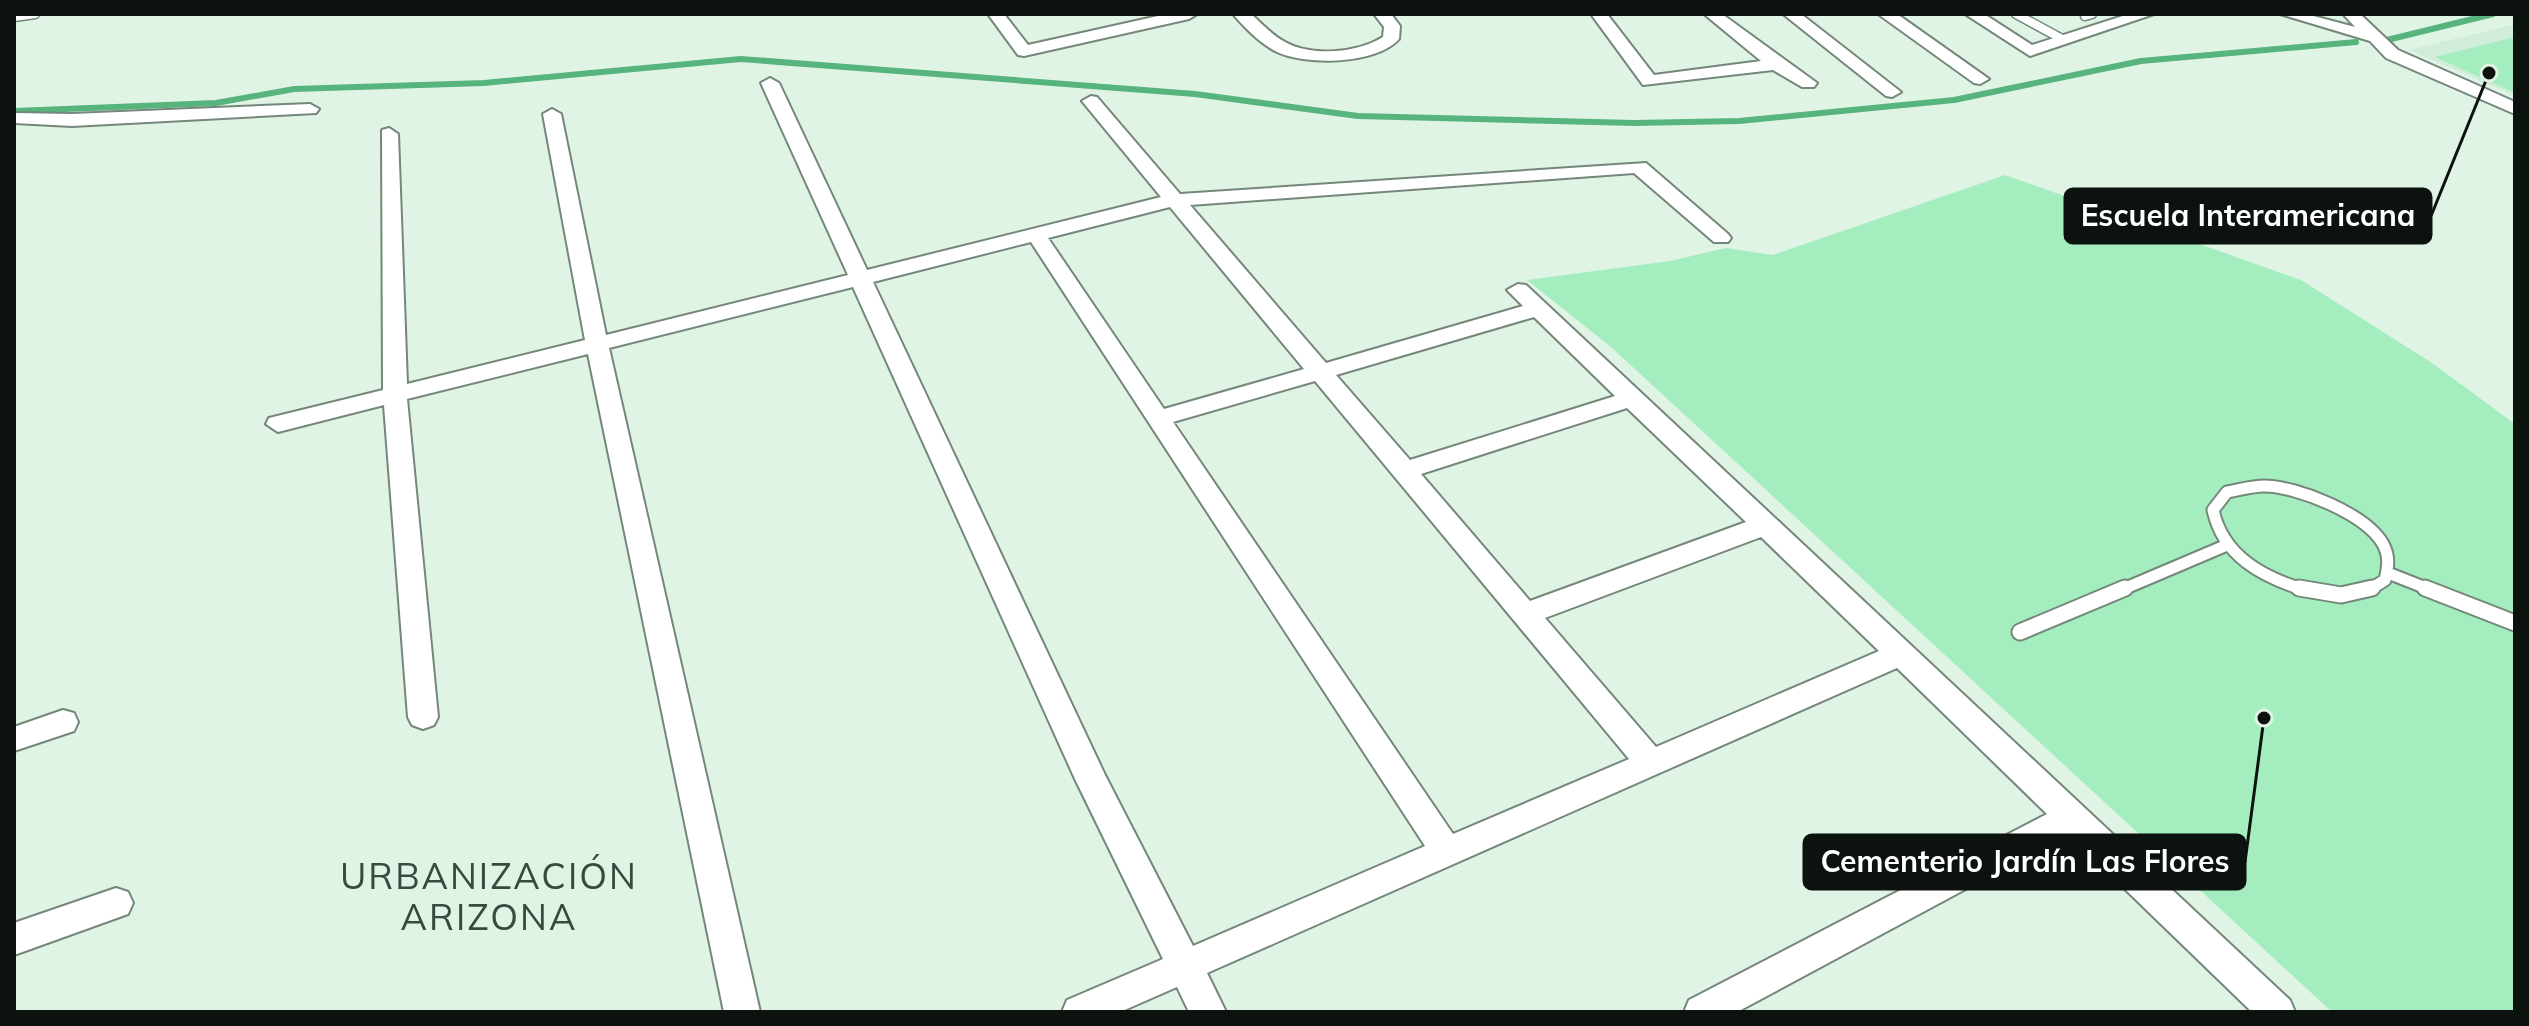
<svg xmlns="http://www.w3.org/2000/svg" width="2529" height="1026" font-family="Mulish,sans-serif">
<rect width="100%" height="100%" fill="#e0f4e6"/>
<path fill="#d1edda" d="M2515 24V96L2409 50Z"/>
<path fill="#a4edbf" d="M2515 37V93L2435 57Z
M2005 175 2301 280 2432 363 2515 424V1012H2332L1611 347 1527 280 1670 261 1726 248 1773 255Z"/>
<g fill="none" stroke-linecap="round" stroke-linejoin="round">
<path stroke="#57b47d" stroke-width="6" d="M2387 40 2493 14
M14 111 216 103 294 89 484 83 741 59 1195 94 1358 116 1634 123 1739 121 1954 100 2141 61 2356 42"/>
<defs>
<path id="lane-far2" d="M2016 14 2064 40
M2085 16 2092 14
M14 17 35 14"/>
<path id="lane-far1" d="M2388 573 2431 590
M2121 590 2227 545
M2305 590C2262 577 2223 556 2213 510L2227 492C2239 490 2252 486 2264 486 2297 486 2366 514 2383 544 2390 557 2388 567 2385 580L2369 590"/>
<path id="lane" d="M2299 588 2341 595 2372 588
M2425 588 2515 623
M2020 632 2125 588"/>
<path id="street" d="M988 14H1004L1028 45 1167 14H1197L1189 19 1024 56 1018 55Z
M1233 14H1251C1262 24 1272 35 1285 42 1311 57 1358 53 1383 37L1384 27 1374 14H1391L1400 26 1399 39C1376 65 1304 66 1275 51 1260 43 1244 27 1233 14Z
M1591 14H1607L1654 75 1761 61 1704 14H1722L1817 83 1814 87H1802L1773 70 1643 85Z
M1783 14H1801L1901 92 1892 97 1886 96Z
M1878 14H1897L1989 79 1980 84 1974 83Z
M1965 14H1984L2032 45 2129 14H2154L2030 56Z
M2280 14H2306L2355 27 2343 14H2360L2398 50 2515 102V114L2386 58 2370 41Z
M770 78 779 83 867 270 1161 197 1082 101 1091 96 1097 97 1180 194 1646 163 1728 234 1731 238 1728 242H1714L1634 173 1190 205 1326 363 1523 306 1507 290 1518 284 1526 285 2290 1000 2295 1012H2252L2068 834 1737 1012H1684L1689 1000 2047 814 1897 668 1207 973 1226 1012H1189L1177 987 1120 1012H1062L1067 1000 1163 959 1075 779 853 287 609 348 760 1012H724L588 354 407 399 438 717 434 725 423 729 412 725 408 717 384 405 278 432 266 424 269 418 383 390 382 130 389 128 398 134 407 384 585 340 543 114 552 109 561 114 606 335 848 275 761 83ZM1170 207 1304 369 1164 409 1048 238ZM1031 242 1425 846 1193 946 1105 775 873 282ZM1534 317 1615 396 1410 460 1336 375ZM1315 381 1629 759 1453 834 1173 422ZM1627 408 1746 522 1530 601 1421 474ZM1761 537 1879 651 1656 747 1545 618Z
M310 104 319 109 316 113 72 126 14 123V113L72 114Z
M63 710 74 713 78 722 74 731 14 751V727Z
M116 888 128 892 133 903 128 914 14 955V923Z"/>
</defs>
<use href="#lane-far2" stroke="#74877a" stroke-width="11"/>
<use href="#lane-far1" stroke="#74877a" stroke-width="15"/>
<use href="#lane" stroke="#74877a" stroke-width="19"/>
<use href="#street" stroke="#74877a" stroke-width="4"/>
<use href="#lane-far2" stroke="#fff" stroke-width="8"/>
<use href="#lane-far1" stroke="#fff" stroke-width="11"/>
<use href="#lane" stroke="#fff" stroke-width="15"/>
<use href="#street" fill="#fff" fill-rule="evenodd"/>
</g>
<g text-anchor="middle" stroke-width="6" stroke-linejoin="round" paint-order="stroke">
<g font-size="36" letter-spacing="2" fill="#38493e" stroke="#e0f4e6">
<text x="489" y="889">URBANIZACIÓN<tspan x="489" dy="41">ARIZONA</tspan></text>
</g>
</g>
<path fill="none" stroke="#0c130e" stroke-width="3" d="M2489 73L2431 216M2264 718L2245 862"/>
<g fill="#0c130e" stroke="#e0f4e6" stroke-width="3">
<circle cx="2489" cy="73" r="8"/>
<circle cx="2264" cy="718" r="8"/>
</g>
<g fill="#0c130e" stroke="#0c130e" stroke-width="3">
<rect x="2065" y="189" width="366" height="54" rx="8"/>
<rect x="1804" y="835" width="441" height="54" rx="8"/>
</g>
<g font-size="30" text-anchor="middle" font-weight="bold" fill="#fff">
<text x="2248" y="226">Escuela Interamericana</text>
<text x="2025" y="872">Cementerio Jardín Las Flores</text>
</g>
<rect width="2529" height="1026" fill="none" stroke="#0c130e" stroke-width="32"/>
</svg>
